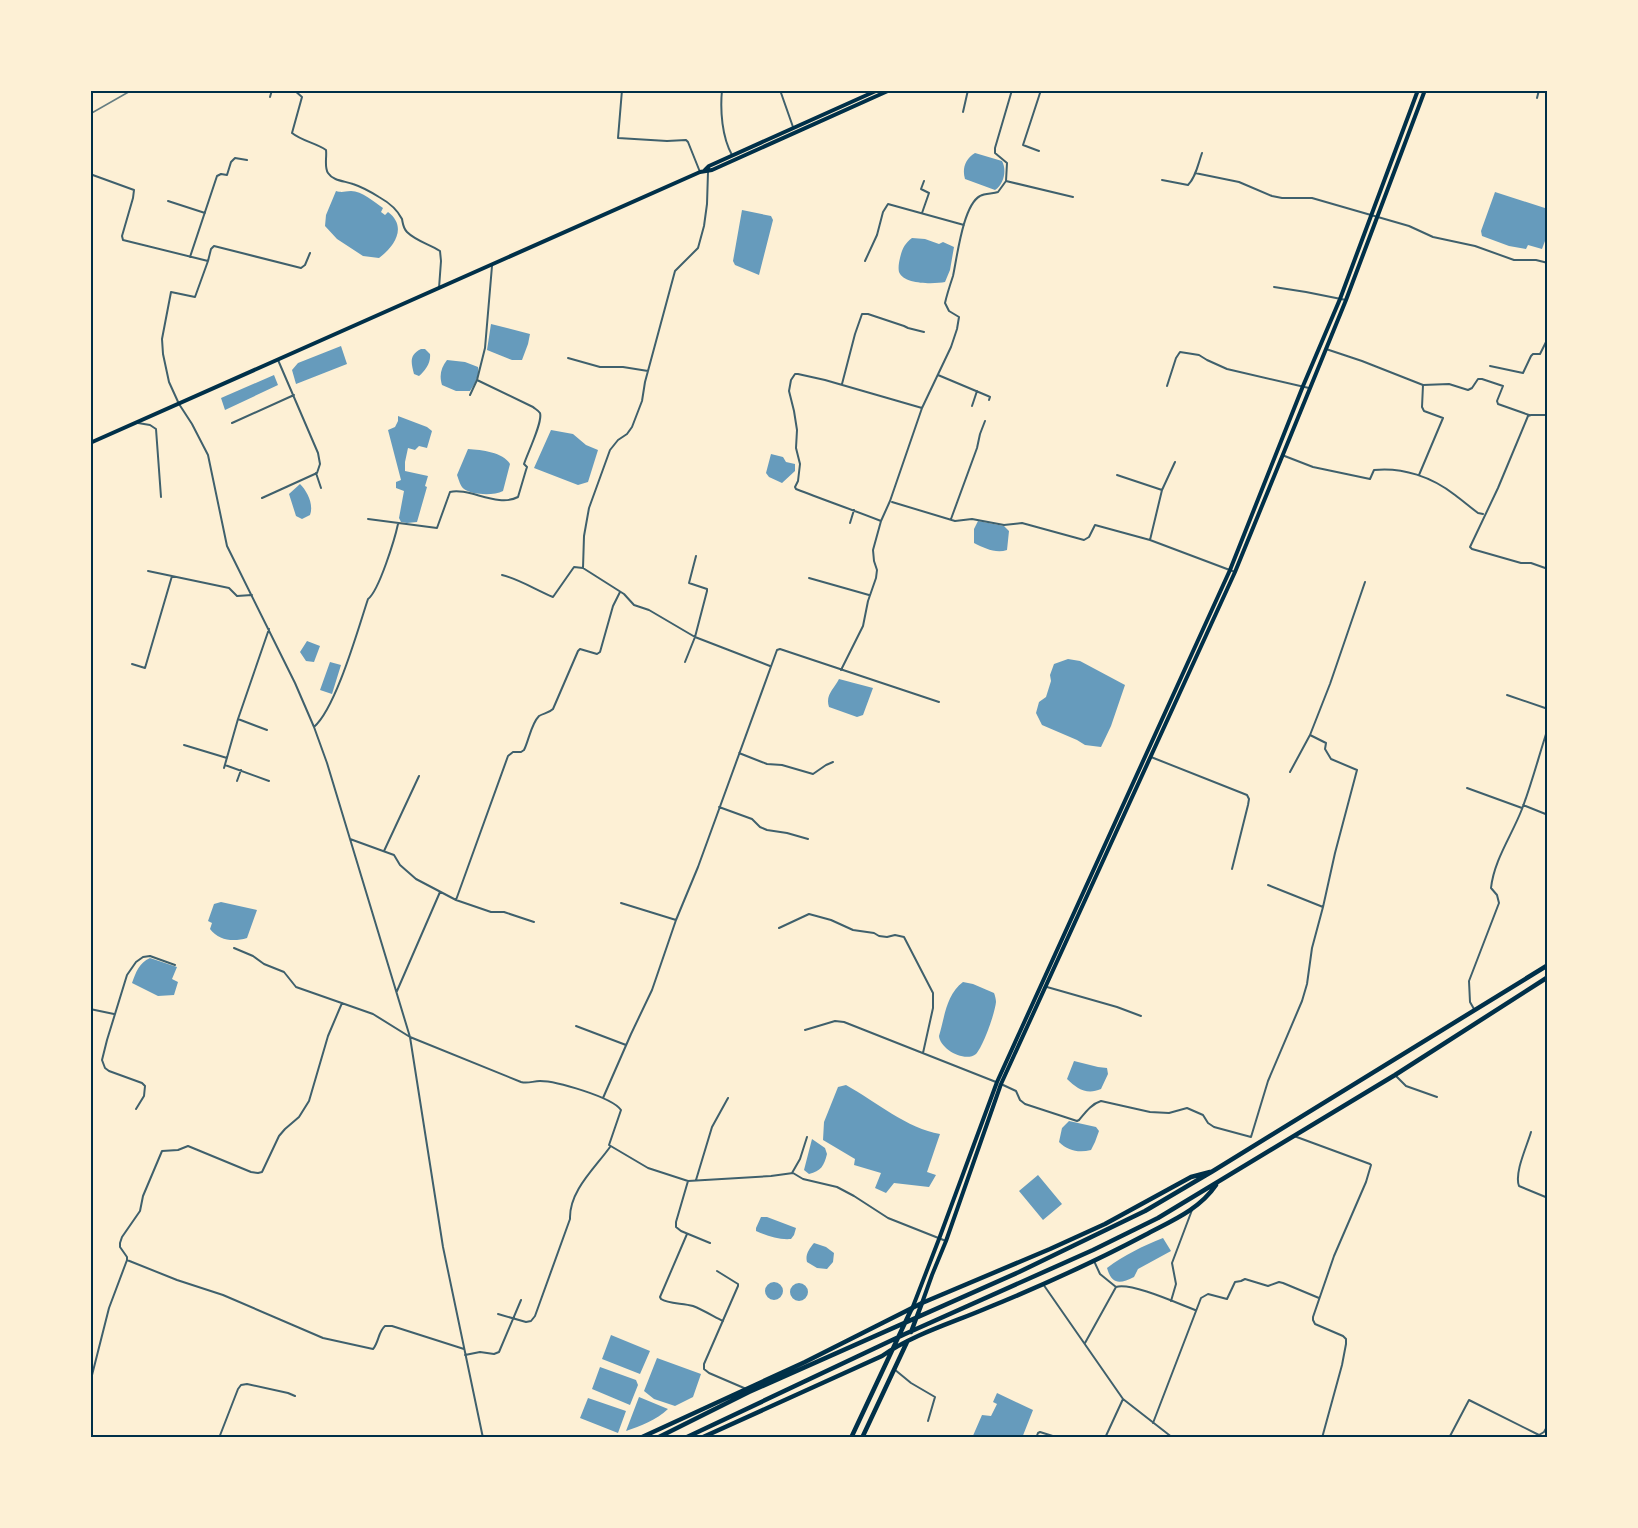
<svg xmlns="http://www.w3.org/2000/svg" width="1638" height="1528" font-family="Barlow,sans-serif">
<rect width="100%" height="100%" fill="#fdf0d5"/>
<path fill="#669bbc" d="M975 153 1002 161C1007 170 1004 184 995 190L965 179C962 169 965 159 975 153Z
M336 191C343 193 344 191 351 191 362 191 374 202 383 208L381 212 385 215 388 212C408 227 394 247 379 258L363 256 337 239 325 226 326 215Z
M1495 192 1548 209V233L1542 249 1528 245 1526 249 1509 246 1482 236 1481 231Z
M742 210 771 216 773 220 759 275 735 265 733 261Z
M912 238 925 239 939 244 943 242 954 247 950 270 945 282C935 284 904 285 899 272 898 268 899 262 900 258 902 249 905 243 912 238Z
M491 324 530 334 528 344 522 360H512L487 350Z
M341 346 347 364 296 384 292 370 298 363Z
M421 349H425L430 354C431 363 425 371 419 376L414 374C411 362 409 355 421 349Z
M447 360 465 362 478 367C480 375 474 385 470 391H456L442 385C439 375 441 368 447 360Z
M274 375 278 385 225 410 221 398Z
M398 416 427 427 432 431 427 448 419 446 415 450 408 448 405 462V471L428 476 425 486 427 487 417 522 407 523 401 522 399 518 404 491 396 488V482L401 480 388 430 395 427 398 421Z
M551 430 573 434 586 445 598 450 588 482 578 485 534 468Z
M468 449C482 450 503 452 510 464L503 491C493 496 473 495 464 489 460 486 459 480 457 475Z
M771 454 783 457 786 462 795 464V471L782 483 769 477 766 473Z
M300 484C307 491 314 504 310 515L302 519 296 516 289 494Z
M978 521 1004 526 1009 531 1007 550C996 554 984 548 974 543V529Z
M307 641 320 646 314 662 306 661 300 652Z
M1068 659 1080 661 1125 685 1111 726 1101 747 1085 745 1077 740 1042 725 1036 713 1039 702 1046 697 1051 681 1050 675 1054 664Z
M330 662 341 665 332 694 320 690Z
M839 679 873 688 863 715 857 717 829 707C825 695 834 689 839 679Z
M221 902 257 910 247 938C234 942 219 941 210 929L212 923 208 921 214 904Z
M150 958 177 967 172 979 178 982 174 995 158 996 132 983C136 972 139 963 150 958Z
M963 982 973 984 994 993C995 995 996 1000 996 1002 995 1013 983 1047 976 1054 965 1063 940 1049 939 1036 945 1016 946 995 963 982Z
M1074 1061 1098 1067 1107 1068 1108 1074 1101 1089C1087 1095 1077 1089 1067 1079Z
M846 1085C875 1101 908 1129 940 1134L927 1172 936 1175 929 1187 894 1183 886 1193 875 1188 881 1173 854 1165 855 1159 823 1140 824 1122 838 1087Z
M1069 1121 1096 1127 1099 1131 1095 1142 1091 1150C1079 1153 1068 1151 1059 1142L1062 1128Z
M812 1139 825 1148 827 1154C824 1166 821 1171 809 1174L804 1170Z
M1038 1175 1062 1204 1043 1220 1019 1191Z
M761 1217H767L796 1228 794 1235 791 1239C779 1240 767 1236 756 1231V1228Z
M1163 1238 1171 1251 1138 1269 1134 1277C1120 1284 1112 1285 1107 1268 1124 1255 1143 1246 1163 1238Z
M814 1243 826 1247 834 1253 833 1262 827 1269 817 1268 807 1262C805 1255 809 1249 814 1243Z
M765 1291a9 9 0 1 1 18 0a9 9 0 1 1-18 0Z
M790 1292a9 9 0 1 1 18 0a9 9 0 1 1-18 0Z
M611 1335 650 1351 640 1374 602 1359Z
M657 1358 701 1374 693 1397 675 1406 654 1399 644 1391Z
M600 1367 636 1380 638 1385 630 1405 592 1389Z
M997 1393 1033 1410 1022 1438H972L982 1415 991 1416 997 1404 993 1402Z
M639 1397 668 1409C656 1420 641 1426 626 1431Z
M588 1398 626 1411 618 1433 580 1418Z"/>
<g fill="none" stroke-linecap="round" stroke-linejoin="round">
<path stroke="#3f606c" stroke-width="2" d="M1171 1301 1176 1284 1172 1263 1192 1210"/>
<path stroke="#3f606c" stroke-width="2" d="M294 90 302 97 292 133C302 141 316 143 326 150 327 157 324 167 328 173 333 181 345 181 353 184 362 187 371 192 379 197 388 202 397 209 402 219 403 224 403 228 407 232 416 241 429 244 440 251L441 261 439 288
M622 90 618 138 667 141 686 140 688 142 700 172
M722 90C720 111 722 137 732 155
M780 90 793 127
M270 97 272 90
M1537 98 1539 90
M963 112 968 90
M1039 151 1023 145 1041 90
M1195 173 1239 182 1272 196 1282 198H1312L1409 226 1433 237 1475 246 1514 260H1536L1548 263
M90 174 134 190 133 198 122 236 123 240 208 261 195 297 171 292 162 339 163 354 169 382 179 404 192 424 208 455 227 546 295 683 314 727 327 763 410 1037 443 1247 483 1438
M1162 180 1188 185C1196 177 1198 164 1202 153
M1006 181 1073 197
M168 201 205 213
M922 213 929 193 921 189 924 181
M190 257 217 176 221 174 227 175 231 162 235 158 247 160
M208 261 211 249 214 246 301 268 305 265 310 253
M865 261 877 235 883 212 888 204 964 225
M1274 287 1306 292 1346 300
M1326 349 1362 361 1423 385 1422 407 1424 411 1443 418 1419 475
M568 358 600 367H623L648 371
M1490 366 1523 373 1531 356 1533 354H1540L1548 338
M938 375 988 396 990 397 989 400
M842 384 855 334 862 314H868L904 326 908 328 924 332
M1423 385 1449 384 1468 390 1472 388 1478 379H1482L1503 386 1497 401 1498 404 1529 415
M1167 386 1176 358 1180 352 1199 355 1207 360 1227 369 1309 388
M470 395 477 380 485 348 492 266
M972 406 977 391
M1548 415H1531L1528 416 1498 488 1470 547 1472 549 1521 563H1531L1548 569
M138 423 150 425 156 429 161 497
M232 423 294 395
M1282 455 1313 467 1370 479 1374 470C1403 467 1432 477 1455 495 1463 501 1470 507 1478 513L1483 514
M316 473 321 488
M1117 475 1162 490
M262 498 317 473 320 464 318 453 278 360
M892 502 955 521 972 519 1004 525 1022 523 1084 540 1089 537 1095 525 1150 540 1235 572
M368 519 437 528 450 492C468 487 498 508 518 497L526 470 527 467 524 464C527 454 543 422 540 413 538 410 535 409 533 407L477 380
M951 519 977 448 980 434 985 421
M881 521C853 510 824 500 796 489L795 487 798 481 800 464 796 448 797 430 794 411 789 391 791 380 795 374H798L825 380 922 408
M850 523 854 510
M1150 540 1162 490 1175 462
M583 568 584 536 589 508 610 450 618 440 627 434 632 427 642 401 645 382 675 271 698 248 704 226 707 204 708 172
M148 571 229 588 237 596 252 595
M502 575C519 579 536 590 553 597L574 567 583 568 624 594 634 605 649 610 695 637 770 666
M809 578 869 595
M685 662 695 637 707 591V589L689 583 696 556
M132 664 145 668 172 576
M841 670 863 626 868 601 876 578 877 570 874 561 873 550 881 521 890 501 922 408 951 347 957 329 959 317 949 311 945 303C947 294 950 285 953 276 957 258 963 205 980 196 985 193 993 194 998 192L1006 181 1007 163 995 153V148L1012 90
M1507 695 1548 709
M238 719 267 730
M314 727C336 708 358 629 368 599 379 591 395 538 398 524
M184 745 227 758
M739 753 767 764 782 765 813 774 826 765 833 762
M1151 757 1247 795 1249 799 1248 805 1232 869
M225 765 269 781
M224 768 238 719 269 629
M1290 772 1310 735 1330 684 1365 582
M237 781 241 770
M1467 788 1522 808
M1523 805 1548 815
M719 807 752 819 760 827 767 830 787 833 808 839
M350 839 394 855 400 865 416 879 456 900 491 912H504L534 922
M384 851 419 776
M1268 885 1323 907
M456 900 508 756 513 752H521L524 750C529 740 531 724 539 716 544 713 549 713 553 709L578 651 580 649 597 654 600 652 613 606 620 592
M621 903 676 920
M779 928 809 914 831 920 853 930 874 933 879 936 887 937 895 935 904 937 933 993V1008L923 1053
M234 948 253 956 264 964 284 972 296 987 373 1014 410 1037 521 1082C528 1084 533 1081 540 1081 556 1081 612 1097 621 1110L609 1145 648 1168 688 1181 771 1176 793 1173 803 1179 837 1187 854 1196 888 1218 946 1241
M1047 987 1117 1007 1141 1016
M397 991 440 892
M90 1009 114 1014
M1474 1009 1470 1002 1469 981 1499 903 1497 895 1491 888C1494 860 1512 835 1522 809 1532 783 1539 755 1548 728
M576 1026 626 1045
M805 1030 835 1021 844 1022 996 1082
M1395 1075 1406 1086 1437 1097
M1001 1084 1016 1091 1020 1100 1025 1104 1077 1121 1079 1120C1085 1113 1091 1104 1101 1101L1150 1112 1169 1113 1187 1108 1203 1115 1208 1123 1214 1127 1251 1137 1268 1081 1302 1001 1307 984 1312 948 1323 907 1335 853 1357 770 1331 759 1325 749 1326 743 1310 735
M603 1098 631 1034 652 990 676 920 698 867 777 650 780 649 939 702
M136 1109 144 1096 145 1086 142 1083 109 1071 105 1068 102 1060 107 1040 127 975 136 962 143 957 150 956 175 965
M1531 1132C1527 1146 1514 1173 1519 1186L1548 1198
M1294 1136 1370 1164 1371 1165 1366 1182 1334 1256 1313 1317V1320L1315 1324 1343 1336 1346 1339V1344L1342 1365 1322 1438
M792 1173 800 1159 807 1137
M696 1180 712 1127 728 1098
M688 1181 676 1222V1227L681 1231 710 1243
M687 1234 660 1297 661 1299C668 1304 683 1303 693 1306 703 1310 713 1316 723 1321
M127 1260 177 1280 223 1295 323 1338 373 1349C379 1342 378 1332 385 1326H392L464 1349
M717 1271 738 1284V1286L704 1364V1369L709 1373 744 1388
M1043 1284 1123 1399 1173 1438
M1116 1287C1131 1282 1179 1304 1195 1310
M498 1314 526 1322 531 1321 535 1316 570 1219C569 1191 595 1168 610 1147
M1085 1343 1116 1287 1100 1274 1094 1261
M465 1355 480 1352 494 1354 499 1352 521 1300
M894 1369 911 1383 935 1397 928 1421
M90 1383 109 1308 127 1260V1257L120 1247V1243L122 1237 140 1211 143 1196 162 1151 178 1150 188 1146 251 1172 258 1173 262 1172 279 1136 285 1129 299 1117 309 1101 328 1036 342 1003
M1153 1423 1201 1298 1208 1294 1227 1299 1235 1282 1241 1281 1245 1279 1268 1286 1279 1282 1283 1283 1319 1298
M219 1438 238 1389 241 1385 247 1384 288 1393 295 1396
M1036 1438 1038 1433 1040 1432 1059 1438
M1105 1438 1123 1399
M1449 1438 1469 1400 1539 1435 1544 1432 1548 1425"/>
<path stroke="#003049" stroke-width="4" d="M705 170 709 166 878 90
M90 443 700 172 712 170 890 90
M922 1303 932 1275 946 1241 1001 1084 1235 572 1346 300 1425 90
M912 1309 939 1239 997 1082 1230 570 1303 386 1340 299 1418 90"/>
<path stroke="#003049" stroke-width="4.5" d="M911 1332 922 1303
M640 1438 805 1362 922 1303 1050 1249 1105 1224 1191 1177 1210 1172
M657 1438 749 1392 1019 1272 1145 1211 1213 1171 1548 965
M685 1438 905 1334 1093 1250 1158 1218 1395 1075 1548 977
M701 1438 882 1356C914 1334 952 1323 987 1308 1041 1286 1094 1262 1145 1235 1171 1221 1199 1210 1216 1185
M851 1438 911 1310
M862 1438 907 1342"/>
<path stroke="#657d81" stroke-width="1.5" d="M90 114 132 90"/>
</g>
<rect width="1638" height="1528" fill="none" stroke="#fdf0d5" stroke-width="183"/>
<rect x="92" y="92" width="1454" height="1344" fill="none" stroke="#003049" stroke-width="2"/>
</svg>
